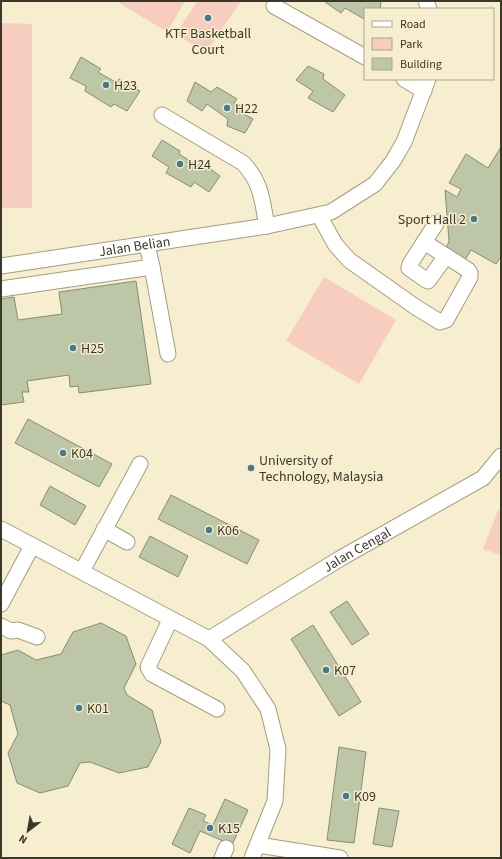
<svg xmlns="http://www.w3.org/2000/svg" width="502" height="859" font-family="'Source Sans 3',sans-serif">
<rect width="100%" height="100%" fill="#f7eecf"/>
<path fill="#f7cdbf" d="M116 1H185L167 32Z
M197 1H238L240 2 206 53 176 34Z
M1 23 32 24V208H1Z
M324 277 396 320 359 384 286 341Z
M498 510 501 511V555L483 549Z"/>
<path fill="#bec6a8" stroke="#868e72" d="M326 1H379L381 3 380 9H365L364 19 345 8 341 13 325 2Z
M81 57 101 69 98 72 117 83 119 79 140 91 127 111 114 104 111 107 85 91 86 86 70 78Z
M308 66 324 74 323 79 345 95 333 112 308 98 313 91 296 80Z
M195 82 211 92 217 87 237 99 234 103 242 106 241 112 253 119 245 133 227 126 228 119 207 104 202 111 187 101Z
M162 140 180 151 179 154 198 166 201 162 220 176 209 192 194 182 191 187 166 173 169 167 152 156Z
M501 147V257L496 264 471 250 465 260 446 249 449 241 445 190 457 197 461 189 449 183 466 154 488 168Z
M136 281 151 384 79 393 78 386 70 387 69 375 27 381 29 392H22L24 402 1 405V299L14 297 18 320 62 314 59 292Z
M28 419 112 464 99 487 15 443Z
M50 486 86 506 75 525 40 505Z
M171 495 259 540 247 564 158 519Z
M150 536 188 556 178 577 139 557Z
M347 601 369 634 352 645 330 612Z
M101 623 126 636 136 664 124 688 127 695 152 710 161 742 148 767 119 773 90 762 80 763 68 786 40 793 17 783 8 753 18 734 10 705 1 701V655L18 650 36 660 61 654 73 632Z
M313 625 361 702 339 716 291 639Z
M339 747 366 752 354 843 327 840Z
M225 799 248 810 232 845 200 831 190 853 172 844 189 808 206 815 203 821 213 825Z
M379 808 399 811 392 847 373 844Z"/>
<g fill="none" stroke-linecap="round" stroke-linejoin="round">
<defs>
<g id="minor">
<path d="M426 1 429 9"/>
<path d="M274 6 365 57"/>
<path d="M404 79 424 91"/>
<path d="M162 115 243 163C262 183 262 201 267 226"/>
<path d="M319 215 335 244 349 260 417 308 440 322 446 320 470 277V273L468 270 424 242"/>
<path d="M437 222 410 264 409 268 426 280 428 281 446 256"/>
<path id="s1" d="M1 266 267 226 331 212 375 184 393 161 404 142 428 79"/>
<path d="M152 267 168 354"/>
<path d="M1 289 152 267 147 245"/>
<path d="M1 529 209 639 243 671 268 709 278 749 275 801 252 858"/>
<path d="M104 529 127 542"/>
<path d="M82 571 140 464"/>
<path d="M1 604 32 546"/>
<path d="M170 620 148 667 152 674 217 709"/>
<path d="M1 626 11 631 18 630 37 637"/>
<path id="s2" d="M209 639 341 558 483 478 501 456"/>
<path d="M258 845 340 858"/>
<path d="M222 858 226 848"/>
</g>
</defs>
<use href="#minor" stroke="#a69d7f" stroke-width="17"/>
<use href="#minor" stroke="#fff" stroke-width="15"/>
</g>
<g fill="#407b93" stroke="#f7eecf" stroke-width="1.5">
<circle cx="208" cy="18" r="4"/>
<circle cx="106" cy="85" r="4"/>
<circle cx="227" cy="108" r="4"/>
<circle cx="180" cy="164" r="4"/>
<circle cx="474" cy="219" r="4"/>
<circle cx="73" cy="348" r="4"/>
<circle cx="63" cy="453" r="4"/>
<circle cx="251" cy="468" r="4"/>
<circle cx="209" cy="530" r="4"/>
<circle cx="326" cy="670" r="4"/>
<circle cx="79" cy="708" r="4"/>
<circle cx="346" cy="796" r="4"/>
<circle cx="210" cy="828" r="4"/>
</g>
<g text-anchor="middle" stroke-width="3" stroke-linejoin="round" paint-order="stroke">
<g font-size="14" fill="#3b372b" stroke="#f7eecf" text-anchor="start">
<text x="208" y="38" text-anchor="middle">KTF Basketball<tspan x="208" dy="16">Court</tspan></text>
<text x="114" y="90">H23</text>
<text x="235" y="113">H22</text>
<text x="188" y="169">H24</text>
<text x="466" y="224" text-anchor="end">Sport Hall 2</text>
<text x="81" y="353">H25</text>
<text x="71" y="458">K04</text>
<text x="259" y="465">University of<tspan x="259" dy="16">Technology, Malaysia</tspan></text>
<text x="217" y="535">K06</text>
<text x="334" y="675">K07</text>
<text x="87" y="713">K01</text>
<text x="354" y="801">K09</text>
<text x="218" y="833">K15</text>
</g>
<g font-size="14" fill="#3b372b" stroke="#f7eecf">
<text dy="5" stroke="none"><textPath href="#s1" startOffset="135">Jalan Belian</textPath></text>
<text dy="5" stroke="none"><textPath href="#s2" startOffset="173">Jalan Cengal</textPath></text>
</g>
</g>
<rect width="502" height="859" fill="none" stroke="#3b372b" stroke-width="4"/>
<rect x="364" y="8" width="130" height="72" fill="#f7eecf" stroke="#aca58d"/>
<rect x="372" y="21" width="20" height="6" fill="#ffffff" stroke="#aca58d"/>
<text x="400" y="28" font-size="12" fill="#3b372b">Road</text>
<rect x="372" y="38" width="20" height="12" fill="#f7cdbf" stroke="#aca58d"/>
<text x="400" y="48" font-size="12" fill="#3b372b">Park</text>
<rect x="372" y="58" width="20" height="12" fill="#bec6a8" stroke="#aca58d"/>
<text x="400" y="68" font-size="12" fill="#3b372b">Building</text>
<g transform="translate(28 831) rotate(211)" stroke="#f7eecf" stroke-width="3" paint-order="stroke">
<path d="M0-3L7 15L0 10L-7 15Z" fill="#3b372b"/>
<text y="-6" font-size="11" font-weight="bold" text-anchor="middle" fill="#3b372b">N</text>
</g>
</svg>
